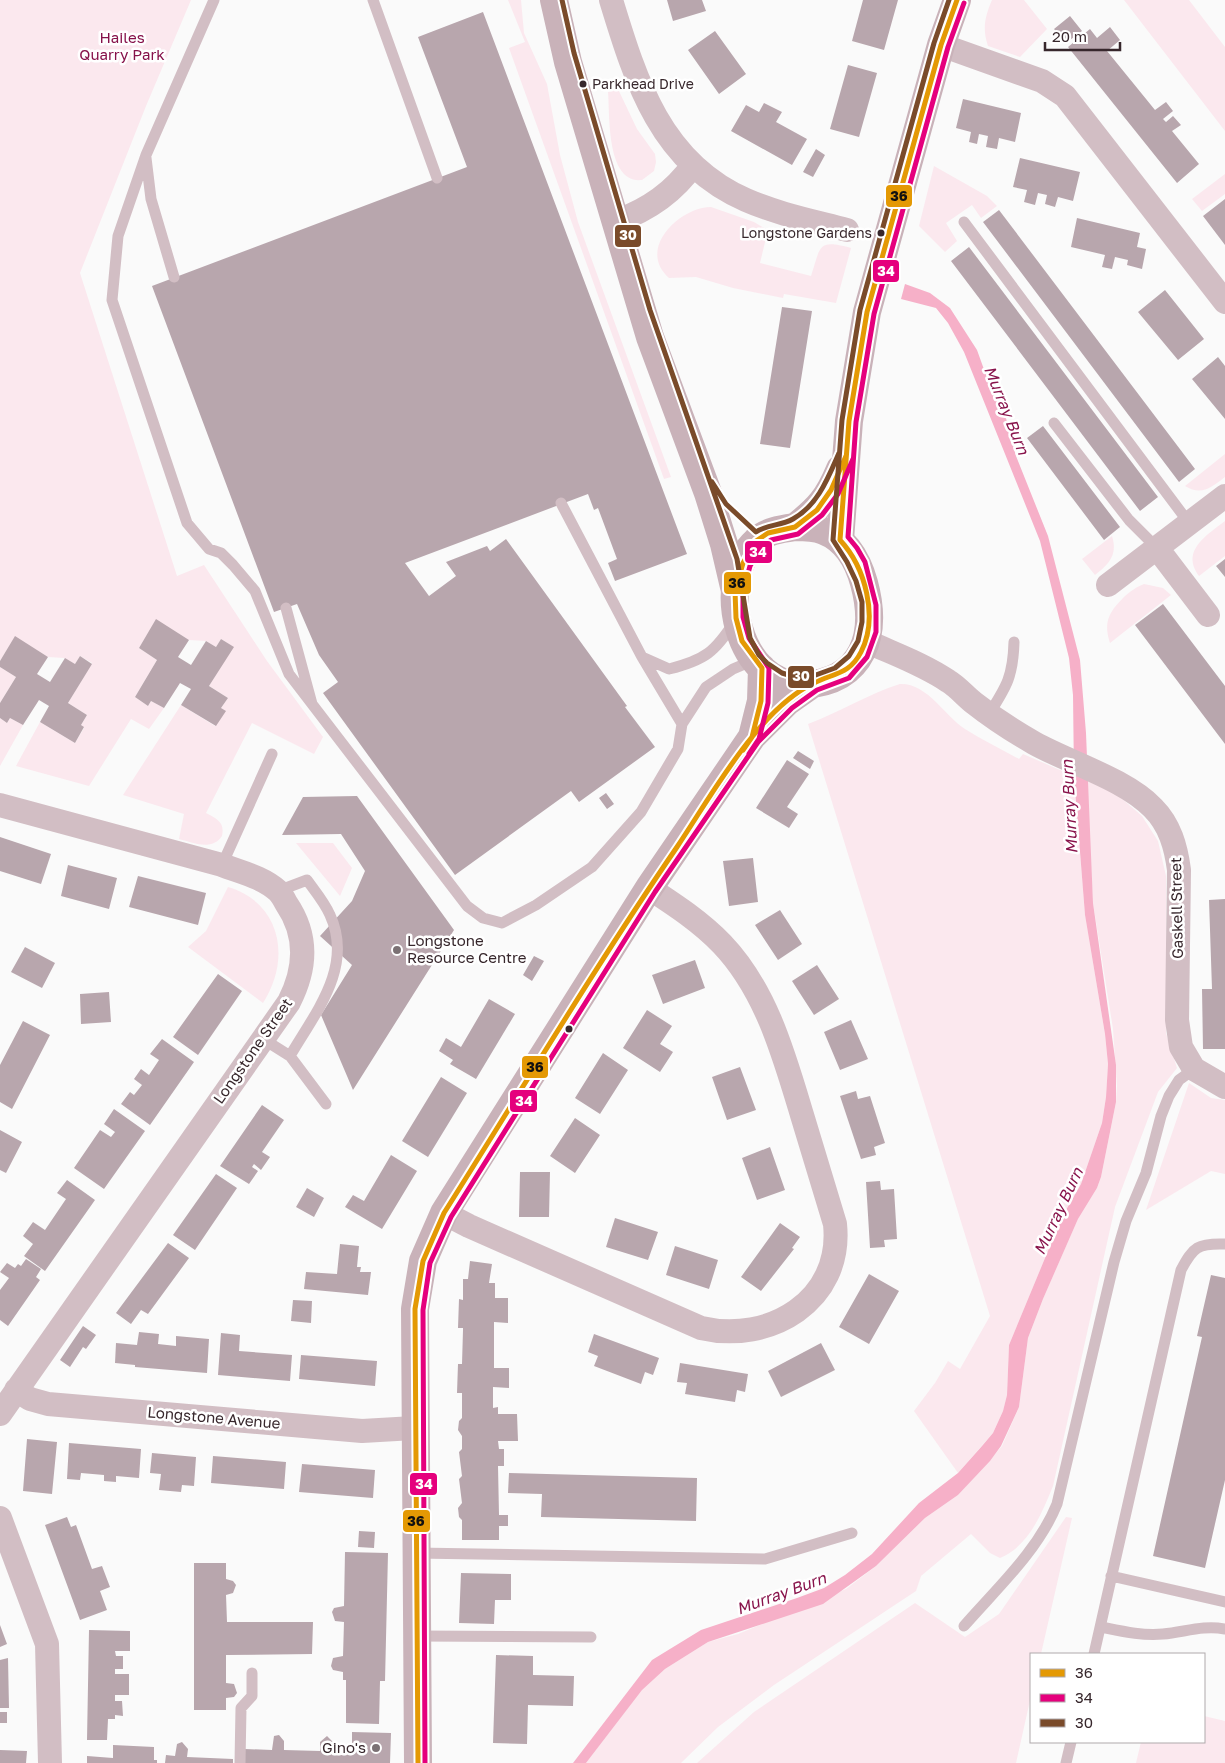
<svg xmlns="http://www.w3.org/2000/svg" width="1225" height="1763" font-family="'Golos Text',sans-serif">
<rect width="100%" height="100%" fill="#fafafa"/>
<path fill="#fbe8ee" d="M0 0H191L146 106 80 273 177 576 204 565 267 661 323 737 314 754 252 723 206 813C217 819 225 822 222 836 212 851 194 843 179 839L184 814 123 795 181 705 215 726 225 711 221 708 228 698 209 686 233 647 221 639 216 647 206 641 189 640 156 620 139 648 157 660 135 697 148 706 151 701 164 708 149 729 131 719 89 786 16 766 40 722 75 743 84 728 81 725 87 715 68 703 92 663 80 656 75 664 64 658 48 657 15 637 0 661Z
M508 0H521L524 33 547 84 560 155 578 222 671 477 664 479 509 48 525 42Z
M992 0H1024L1047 29 1020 57 988 46C982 29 985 16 992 0Z
M1124 0H1189L1225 47V131Z
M618 89 637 129 655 154 656 162 654 171 642 180C606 184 610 115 608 92Z
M934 166 987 196 997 206 981 218 972 205 946 223 957 241 945 252 919 226Z
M1225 174V194L1202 211 1192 199Z
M711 207 754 222 764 228 766 238 760 263 811 276C821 246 817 239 851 248L836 303 784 294 783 298 733 288 696 277 669 278C636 249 680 207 711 207Z
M1225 454V477C1211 488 1201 496 1185 486Z
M1225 521V556L1199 576C1180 551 1207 535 1225 521Z
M1112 536C1118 555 1109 564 1095 575L1082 559Z
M1144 584 1163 588 1171 595 1110 643C1103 622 1109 612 1124 597 1131 591 1136 587 1144 584Z
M0 667 16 677 0 703Z
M900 684C927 683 944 715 965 729 982 740 1001 749 1019 759L1023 754 1074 776 1085 915 1105 1034 1108 1064 1106 1097 1102 1123 1081 1184 1062 1217 1009 1345 1007 1395 1003 1411 993 1433 958 1473 914 1411 935 1383 948 1361 960 1369 990 1316 808 724C840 712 868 694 900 684Z
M0 718 7 723 10 718 23 725 0 766Z
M1086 780 1113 791 1142 816 1158 841 1166 876V1033L1177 1068 1158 1092 1115 1207 1053 1486C1042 1513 1029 1546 1000 1558L990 1553 971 1534 921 1576 916 1591 774 1685 718 1727 681 1763H586L642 1689 665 1669 708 1642 738 1634 846 1589 876 1566 925 1518 958 1495 989 1461 1002 1446 1019 1407 1028 1338 1043 1299 1078 1219 1097 1188 1101 1177 1116 1102 1117 1086 1113 1029 1093 903Z
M296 843H333L352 868 340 896Z
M228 887C282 903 291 960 263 1003L188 947 206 931Z
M1189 1083 1211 1098 1225 1100V1174L1211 1171 1146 1210Z
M1066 1517 1072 1518 1041 1654H1031V1696L1016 1763H697L754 1712 915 1603 965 1637 999 1614Z
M1204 1716 1225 1721V1763H1136L1141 1742H1204Z"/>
<path fill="#f6b0c8" d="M905 284 930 293 950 308 977 350 986 375 1002 403 1016 456 1048 536 1080 660 1086 733 1093 903 1116 1065V1102L1101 1177 1097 1188 1078 1219 1043 1299 1028 1338 1019 1407 1001 1446 990 1461 958 1495 925 1518 876 1566 823 1604 708 1642 665 1669 642 1690 586 1763H573L652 1660 701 1630 797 1598 824 1588 845 1575 872 1554 919 1503 958 1473 982 1446 993 1433 1003 1411 1007 1395 1009 1345 1062 1217 1081 1184 1102 1123 1106 1097 1108 1064 1105 1034 1085 915 1074 776 1073 695 1069 658 1040 541 964 352 948 323 936 308 901 299Z"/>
<path fill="#b8a6ad" d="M667 0H702L706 11 673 21Z
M863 0H898L884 50 852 41Z
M483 12 687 554 615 581 608 563 617 559 598 508 594 510 588 494 405 563 429 596 456 576 446 562 487 546 490 551 506 539 627 706 625 707 655 747 579 802 571 791 455 875 323 693 338 682 319 655 297 604 274 612 152 286 467 167 418 37Z
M1070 16 1082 31 1066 43 1054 29Z
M1110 27 1120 40 1107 51 1155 110 1166 102 1173 111 1163 119 1166 122 1173 116 1181 125 1172 131 1199 164 1177 183 1068 47 1090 29 1097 38Z
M715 31 746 74 719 94 688 50Z
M848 65 877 73 859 137 830 129Z
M963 99 1021 113 1015 142 999 138 997 149 986 147 988 136 979 134 977 144 969 142 971 132 956 128Z
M764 103 782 112 776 122 807 139 792 165 731 131 746 105 759 112Z
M816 149 825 155 813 177 803 172Z
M1020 158 1080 172 1073 201 1058 197 1055 207 1045 204 1047 195 1038 193 1035 205 1024 202 1027 190 1013 187Z
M1225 199V245L1203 216Z
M999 210 1195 469 1179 482 983 222Z
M1077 218 1140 233 1137 247 1146 249 1142 269 1127 265 1128 260 1115 257 1112 269 1102 267 1105 255 1071 247Z
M969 247 1158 497 1140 511 951 261Z
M1165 290 1204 339 1178 360 1138 312Z
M782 307 812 311 790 448 760 444Z
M1218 357 1225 366V419L1192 379Z
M1043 426 1120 527 1104 540 1027 438Z
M1225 559V577L1216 566Z
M1163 604 1225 686V744L1135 625Z
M156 619 189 640 178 657 191 665 206 641 216 647 221 639 234 647 209 686 228 698 221 708 226 711 216 726 181 705 191 689 180 683 164 708 151 701 148 706 135 697 157 660 139 648Z
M15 636 48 657 37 674 50 682 65 658 75 664 80 656 92 664 68 703 87 715 81 725 84 727 75 743 40 722 49 706 39 700 23 725 10 718 7 723 0 718V703L16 677 0 667V661Z
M798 751 814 761 810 769 793 758Z
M787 760 809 774 787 807 798 814 789 828 756 808Z
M606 793 614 804 607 809 599 798Z
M357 796 454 930 353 1090 321 1015 352 965 320 936 352 901 365 871 341 834 282 835 303 797Z
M0 837 51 854 41 884 0 871Z
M753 858 758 902 729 906 723 861Z
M68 865 117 878 109 909 61 896Z
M138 876 206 893 198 925 129 907Z
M1225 899V1049H1203L1202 989H1212L1209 900Z
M780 910 802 944 778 960 755 925Z
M25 947 55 963 42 988 11 972Z
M534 956 544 961 532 981 523 975Z
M695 960 705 988 663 1004 652 975Z
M817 965 839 999 814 1015 792 981Z
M218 974 242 991 198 1055 173 1037Z
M109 992 111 1022 81 1024 80 994Z
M489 999 515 1014 476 1079 450 1064 453 1060 439 1051 446 1038 461 1047Z
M647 1010 672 1026 660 1044 673 1052 660 1072 623 1048Z
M851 1020 868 1059 840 1070 824 1032Z
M23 1021 50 1035 12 1109 0 1102V1065Z
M162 1039 194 1062 150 1125 121 1104 130 1092 134 1095 142 1085 134 1079 141 1069 149 1075 159 1060 150 1054Z
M603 1053 628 1070 600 1114 575 1098Z
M740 1067 756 1110 727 1120 712 1077Z
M441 1077 467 1093 428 1157 402 1141Z
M856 1091 858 1099 870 1096 885 1143 874 1147 876 1155 861 1159 840 1096Z
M262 1105 284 1120 262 1152 270 1157 261 1170 254 1164 252 1167 258 1171 249 1184 220 1166Z
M114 1109 145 1131 104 1189 74 1168 100 1130 111 1137 115 1132 104 1124Z
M575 1118 600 1135 575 1173 550 1156Z
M0 1130 22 1142 6 1173 0 1170Z
M770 1147 785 1190 757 1200 742 1158Z
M391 1155 417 1171 382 1229 345 1207 353 1195 364 1201Z
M520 1172H550L549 1217H519Z
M216 1174 237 1188 195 1250 173 1235Z
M67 1180 95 1200 45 1271 24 1256 33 1244 23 1236 33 1222 45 1230 66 1199 57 1193Z
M880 1181 881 1190 894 1189 897 1239 884 1240 885 1247 870 1248 866 1182Z
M307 1188 324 1198 314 1217 296 1207Z
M615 1218 658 1232 648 1260 606 1247Z
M780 1223 800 1237 792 1248 794 1249 761 1291 741 1277Z
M168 1243 189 1258 148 1314 141 1310 131 1324 116 1313Z
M340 1244 359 1246 357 1267H361L360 1272H371L368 1295 304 1289 306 1272 337 1274Z
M675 1246 718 1260 709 1289 666 1275Z
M26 1259 41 1269 36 1277 40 1280 8 1326 0 1320V1290L9 1278 0 1272 7 1263 15 1268 18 1264 21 1266Z
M470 1261 492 1264 489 1283H495V1298H508V1323L494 1322V1368H509V1388L493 1387V1408L498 1407V1414H517L518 1441H498L499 1449H504V1466H498L499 1515H508V1526H499V1540H462V1520L459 1517 458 1508 462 1503 459 1479 462 1476 459 1452 462 1449V1436L458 1430 459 1421 462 1418V1393H457L458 1364H462L463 1330V1328H458L459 1299 463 1300V1279H468Z
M869 1274 899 1291 869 1344 839 1327Z
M1211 1275 1225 1278V1480L1205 1568 1153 1556 1202 1337 1197 1336Z
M293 1300 312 1301 311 1323 291 1321Z
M83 1326 96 1335 86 1349 83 1347 70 1367 60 1360Z
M139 1332 159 1334 158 1344 176 1346V1336L209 1339 207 1373 135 1367V1365L115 1363 116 1343 137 1345Z
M221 1333 240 1335 239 1351 292 1355 290 1381 218 1375Z
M594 1334 659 1358 653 1375 645 1372 641 1384 594 1366 598 1356 588 1352Z
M821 1343 835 1370 781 1397 768 1371Z
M301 1355 377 1361 375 1386 299 1379Z
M680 1363 748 1374 745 1392 737 1390 735 1402 685 1394 687 1383 677 1382Z
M27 1439 57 1442 52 1494 23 1491Z
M69 1443 141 1449 139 1478 116 1476V1482L104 1481V1475L81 1473 80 1480 67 1479Z
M152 1453 196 1457 194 1486 182 1485 181 1492 159 1490 161 1474 150 1473Z
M213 1456 286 1462 284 1489 211 1483Z
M302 1464 375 1470 373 1498 299 1492Z
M509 1473 697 1478 696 1521 541 1517 542 1494 508 1493Z
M67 1517 71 1527 76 1525 92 1569 102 1566 110 1587 100 1591 107 1610 80 1620 45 1525Z
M359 1531 375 1532 374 1548 358 1547Z
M345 1552 388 1553 385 1681H380L379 1724 346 1723V1680H343V1672L333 1670 331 1666 333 1658 343 1656 344 1622 335 1621 332 1612 334 1608 344 1606Z
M194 1563H226V1579L233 1581 236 1585 233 1593 226 1595 227 1622H313L312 1654 226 1655V1683L234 1684 237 1693 234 1697 226 1698V1710H194Z
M461 1573 511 1574V1600H495L494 1624 459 1623Z
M0 1625 7 1644 0 1647Z
M89 1630 130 1631V1651H115L116 1656H123V1669H115V1674H129V1695H115V1701H122L123 1716 115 1715V1719H108L107 1740H87Z
M496 1655 533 1656V1675L574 1676 573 1706 528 1705 527 1744 493 1743Z
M8 1658 9 1708H0V1660Z
M0 1712H7V1723H0Z
M352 1732 391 1733 390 1763H245V1749L272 1750 274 1736 279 1735 284 1741V1750L320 1751V1742L327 1736 333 1742 332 1751 352 1752 356 1748 352 1743Z
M182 1742 188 1749 187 1757 233 1759V1763H165L166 1755 175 1756 177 1744Z
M113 1745 154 1747V1760H157V1763H87V1756L113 1758Z
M0 1750 27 1751 26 1763H0Z"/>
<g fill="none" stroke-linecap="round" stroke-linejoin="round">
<path stroke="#d2bec4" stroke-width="11" d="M214 0 146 155 118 236 112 300 187 523 209 549 221 553 233 565 255 591 289 674 312 704
M373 0 437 178
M146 158 151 199 174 277
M964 222 1189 523
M1054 423 1129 520 1157 548
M561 503 642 657 669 669C705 660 715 652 735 621
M286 608 312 704 467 906 483 918 502 923 536 905 592 867 641 812 678 749 682 724 706 687 733 669 754 660
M642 657 682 724
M989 714C1007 686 1013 676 1014 642
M222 865 272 754
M278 891 307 880C315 891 325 903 330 915 354 967 315 1013 290 1056
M263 1039 290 1056 326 1104
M416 1553 765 1559 852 1533
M1111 1576 1225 1602
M964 1626C997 1588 1038 1551 1057 1504L1114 1262 1126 1221 1146 1173 1161 1116 1169 1096 1179 1080 1194 1069
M1101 1627C1121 1631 1142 1636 1163 1634 1185 1632 1203 1625 1225 1629
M416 1636 591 1637
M1094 1654 1181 1270C1193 1247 1198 1243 1225 1244
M240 1763 241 1708 252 1696V1673
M1066 1763 1071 1742"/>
<path stroke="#d2bec4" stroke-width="24" d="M611 0C636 82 661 163 746 200 778 214 813 221 847 230
M941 45 1042 81 1065 96 1225 302
M617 221C648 210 674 192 693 165
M1157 548 1208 615
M1108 585 1225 496
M866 641C894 654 923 664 948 681 958 687 965 696 974 703 993 718 1013 731 1034 743 1070 763 1125 779 1153 808 1170 825 1176 847 1179 870L1177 1020 1181 1047 1194 1069 1225 1087
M0 805 222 865C240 872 263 877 278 891 281 894 284 899 286 903 308 935 306 969 289 1002L0 1414
M444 1213 469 1226 701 1328C769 1344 843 1301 835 1224 824 1188 813 1151 802 1115 784 1055 766 990 722 944 701 922 675 905 649 888
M16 1390 30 1399 48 1404 362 1431 414 1428
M0 1518 47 1644 50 1763"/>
<path stroke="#c9b2b9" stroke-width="28" d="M554 0 568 62 650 337 708 493 724 544 735 591
M795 527C805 527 815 527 824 531 847 540 858 561 864 583 878 634 864 681 804 685 738 688 713 580 756 541 766 531 781 529 795 527Z
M795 527C819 508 828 498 840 469
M840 540 849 421 867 312 941 45 957 0
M752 737 761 701 762 668
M418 1763 415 1309 423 1261 444 1213 649 888 752 737 787 702 814 683"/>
<defs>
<path id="bus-1" d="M743 750 752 737 761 701 762 668 742 641 736 618 735 591 743 563 756 541 768 533 795 527 817 510 831 490 846 456
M418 1763 415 1309 423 1261 444 1213C521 1091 595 967 677 847 701 811 724 771 752 737 768 717 791 694 814 683 834 673 850 674 861 652 879 617 865 567 840 540L849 421 867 312 941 45 957 0"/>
<path id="bus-2" d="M749 754 759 739 768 703 769 668 749 638 743 617V592L750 566 762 546 771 540 798 534 822 515 838 494 853 459
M425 1763 423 1310 430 1263 451 1217 655 892 758 742 792 708 817 690 849 678 867 657 876 632V605L865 562 857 548 848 537 856 422 874 314 948 47 964 3"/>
<path id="bus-3" d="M562 0 574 53 650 310 737 559 750 638 759 655 767 663 782 673 795 677 813 676 835 668 849 656 858 641 862 622V602L856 581 847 562 833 540 842 420 860 310 934 43 949 0
M712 482 726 504 756 532C768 524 781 526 793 519 818 505 828 478 839 453"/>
</defs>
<use href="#bus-1" stroke="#fff" stroke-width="9"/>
<use href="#bus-2" stroke="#fff" stroke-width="9"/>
<use href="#bus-3" stroke="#fff" stroke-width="9"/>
<use href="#bus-1" stroke="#e49904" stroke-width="5"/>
<use href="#bus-2" stroke="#e5007d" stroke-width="5"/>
<use href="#bus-3" stroke="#7a4b2a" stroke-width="5"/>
</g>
<g fill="#37272c" stroke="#fff" stroke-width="2">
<circle cx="583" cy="84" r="4.5"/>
<circle cx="881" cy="233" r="4.5"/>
<circle cx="569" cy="1029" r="4.5"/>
</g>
<g fill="#7b7174" stroke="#fff" stroke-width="2">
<circle cx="397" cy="950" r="5"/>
<circle cx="376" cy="1748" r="5"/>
</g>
<g text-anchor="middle" stroke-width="5" stroke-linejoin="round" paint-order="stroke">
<g font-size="14" fill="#37272c" stroke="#fff" text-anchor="start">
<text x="592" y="89">Parkhead Drive</text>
<text x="872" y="238" text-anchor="end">Longstone Gardens</text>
</g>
<g font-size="15" fill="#86114a" stroke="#fff">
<text x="122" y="43">Hailes<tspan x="122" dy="17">Quarry Park</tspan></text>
</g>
<g font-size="15" fill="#37272c" stroke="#fff">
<text transform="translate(1177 908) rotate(-91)" y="5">Gaskell Street</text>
<text transform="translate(253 1051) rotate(-55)" y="5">Longstone Street</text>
<text transform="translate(214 1418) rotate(5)" y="5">Longstone Avenue</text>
</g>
<g font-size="15" fill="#37272c" stroke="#fff" text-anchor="start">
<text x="407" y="946">Longstone<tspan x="407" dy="17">Resource Centre</tspan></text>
<text x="366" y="1753" text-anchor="end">Gino's</text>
</g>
<g font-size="16" font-style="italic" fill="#88134b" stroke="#fff">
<text transform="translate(1007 410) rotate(68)" y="6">Murray Burn</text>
<text transform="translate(1069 807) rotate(-93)" y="6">Murray Burn</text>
<text transform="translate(1058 1211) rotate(-65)" y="6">Murray Burn</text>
<text transform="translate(781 1593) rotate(-20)" y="6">Murray Burn</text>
</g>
</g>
<g stroke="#fff" stroke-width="2">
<rect x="885" y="184" width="28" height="24" rx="5" fill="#e49904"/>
<rect x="614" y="224" width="28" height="24" rx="5" fill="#7a4b2a"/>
<rect x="872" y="259" width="28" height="24" rx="5" fill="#e5007d"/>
<rect x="744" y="540" width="29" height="24" rx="5" fill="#e5007d"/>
<rect x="723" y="571" width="29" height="24" rx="5" fill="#e49904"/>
<rect x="787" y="665" width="28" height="24" rx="5" fill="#7a4b2a"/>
<rect x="521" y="1055" width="28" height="24" rx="5" fill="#e49904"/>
<rect x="509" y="1089" width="29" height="24" rx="5" fill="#e5007d"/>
<rect x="409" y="1472" width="29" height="24" rx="5" fill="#e5007d"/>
<rect x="402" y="1509" width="29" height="24" rx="5" fill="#e49904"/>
</g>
<g font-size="14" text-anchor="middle" font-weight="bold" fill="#fff">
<text x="628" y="240">30</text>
<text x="886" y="276">34</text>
<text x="758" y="557">34</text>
<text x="801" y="681">30</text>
<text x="524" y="1106">34</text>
<text x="424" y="1489">34</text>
</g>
<g font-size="14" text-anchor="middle" font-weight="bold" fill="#111">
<text x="899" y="201">36</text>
<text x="737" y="588">36</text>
<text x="535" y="1072">36</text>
<text x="416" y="1526">36</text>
</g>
<rect x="1030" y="1653" width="175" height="90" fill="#ffffff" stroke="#afa9ab"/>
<rect x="1040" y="1669" width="25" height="8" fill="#e49904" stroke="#afa9ab"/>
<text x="1075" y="1678" font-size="15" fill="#37272c">36</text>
<rect x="1040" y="1694" width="25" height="8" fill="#e5007d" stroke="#afa9ab"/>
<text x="1075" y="1703" font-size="15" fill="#37272c">34</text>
<rect x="1040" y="1719" width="25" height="8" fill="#7a4b2a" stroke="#afa9ab"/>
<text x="1075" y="1728" font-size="15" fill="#37272c">30</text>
<path d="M1045 42v8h75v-8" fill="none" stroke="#37272c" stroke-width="2.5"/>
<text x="1052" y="42" font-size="15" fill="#37272c" stroke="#ffffff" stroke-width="4" paint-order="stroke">20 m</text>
</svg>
